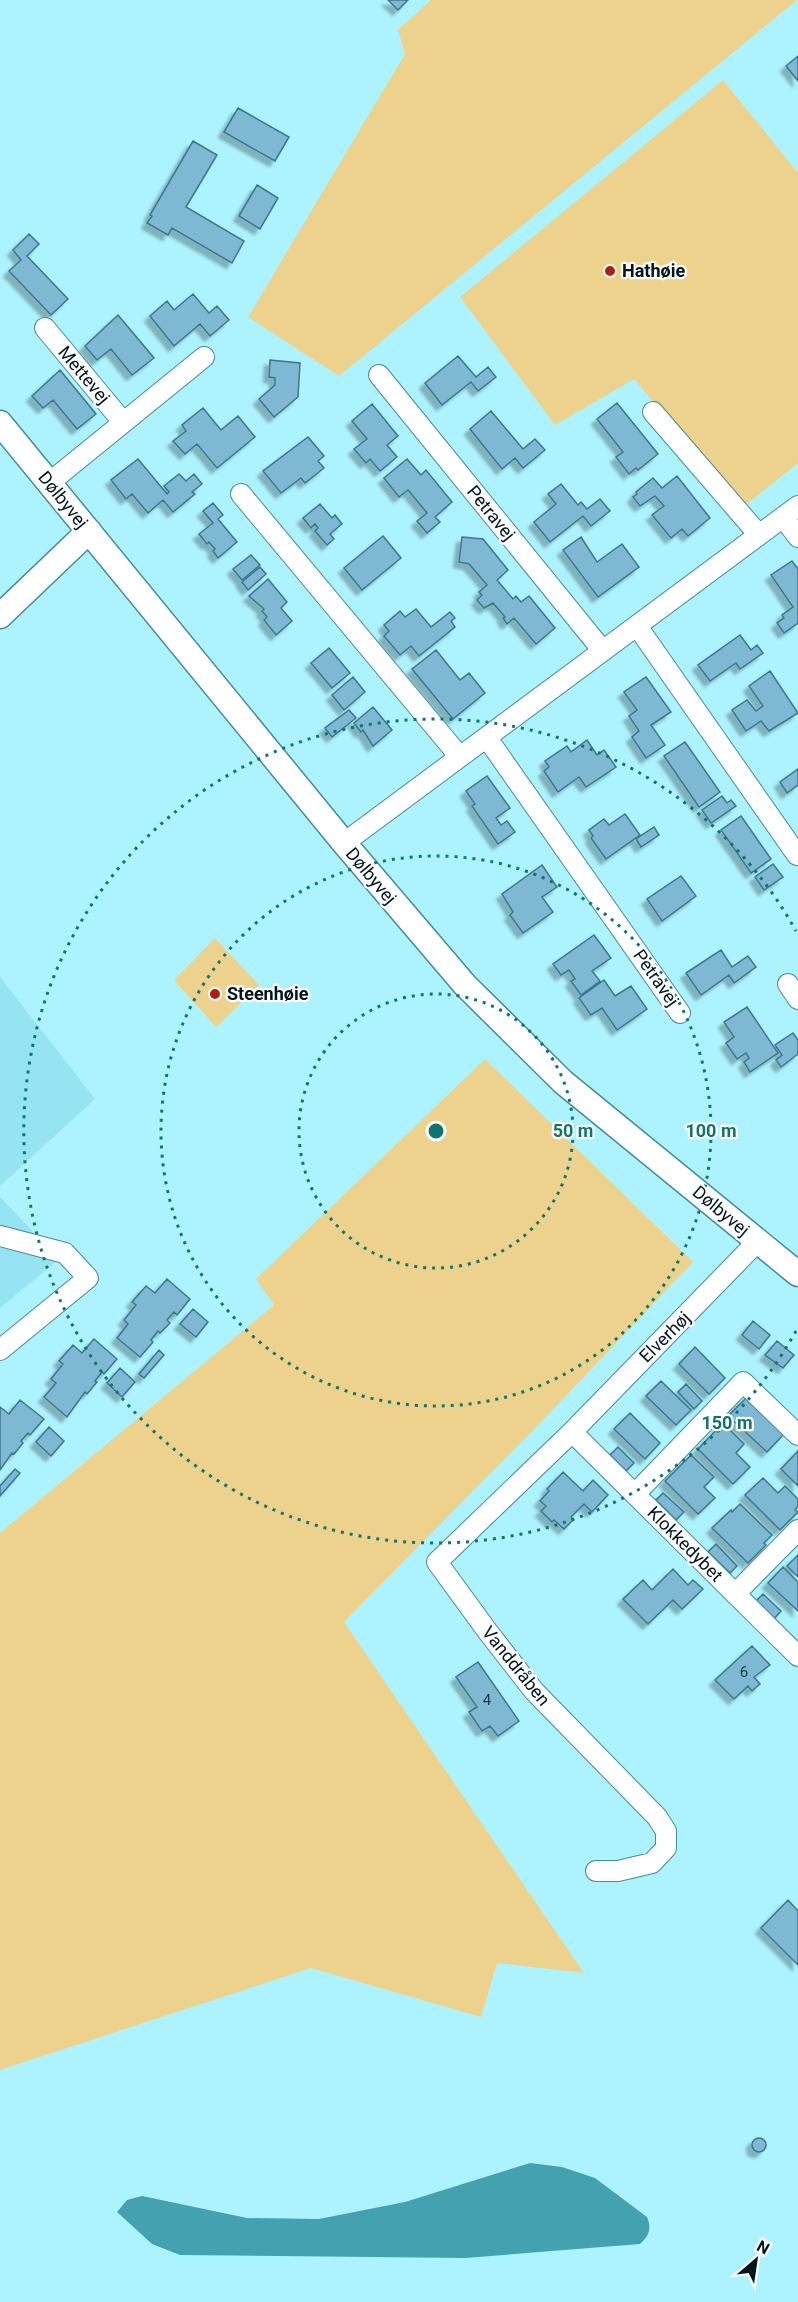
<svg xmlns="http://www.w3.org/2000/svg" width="798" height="2302" font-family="Roboto,sans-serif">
<defs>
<filter id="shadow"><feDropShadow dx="-5.5" dy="5.5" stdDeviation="1.5" flood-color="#0004"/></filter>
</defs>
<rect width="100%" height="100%" fill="#adf3ff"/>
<path fill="#96e4f2" d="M0 977 95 1099 0 1186Z
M0 1197 59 1259 0 1308Z"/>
<path fill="#edd28e" d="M431 0H797L339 376 248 317 405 54 398 30Z
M723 80 798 173V463L743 507 634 379 555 425 460 297Z
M215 938 259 985 216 1027 174 980Z
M485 1059 693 1262 544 1419 344 1622 584 1973 497 1963 481 2017 311 1968 0 2070V1533L274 1305 256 1279Z"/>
<path fill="#44a1b0" d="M530 2163 562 2167 595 2178 647 2217C652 2229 649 2236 640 2244L465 2258 180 2255 152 2244 117 2212 127 2200 142 2196 247 2218 319 2219 405 2202Z"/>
<path fill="#7eb8d3" stroke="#3e768f" stroke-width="1.5" filter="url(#shadow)" d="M388 0H408L398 10Z
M798 56V81L786 66Z
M238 108 289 137 275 161 224 132Z
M193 141 217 155 186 207 244 241 232 263 172 228 168 235 147 223 152 216 150 215Z
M257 185 278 198 260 229 239 216Z
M29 234 39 244 27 256 68 299 51 315 9 271 21 260 13 250Z
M193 294 209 313 217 306 229 320 210 336 200 324 174 346 150 316 167 301 174 310Z
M118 315 154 358 132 375 111 349 97 360 85 346Z
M458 356 476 377 488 367 496 377 478 391 471 382 442 405 425 383Z
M270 360 300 363 298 397 274 417 259 399 275 385V378L269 377Z
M60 370 96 414 77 429 53 400 43 408 32 396Z
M617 403 658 454 638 470 636 468 629 474 616 457 623 452 597 419Z
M372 404 398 436 387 445 397 457 380 471 370 459 366 463 354 449 367 439 352 421Z
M203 408 221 430 238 416 255 437 217 468 197 444 185 454 173 441 186 431 182 425Z
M491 411 523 449 535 439 545 450 523 468 515 458 502 469 470 429Z
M308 437 324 456 318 461 324 468 305 483 301 478 281 493 263 471Z
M138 459 167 494 169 492 164 486 179 474 186 481 194 474 202 484 192 492 195 494 173 512 163 500 148 513 132 494 126 499 111 480Z
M407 459 421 475 426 470 452 502 435 517 440 522 427 533 417 521 427 513 408 490 399 497 384 478Z
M677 476 710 518 688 536 682 529 671 538 652 515 664 506 655 496 640 506 633 497 637 494 636 492 653 478 662 488Z
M561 484 578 505 581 502 587 509 600 499 610 511 591 526 583 516 550 542 534 522 556 504 548 494Z
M213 503 223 515 218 519 237 542 218 558 213 551 215 549 209 542 207 544 199 534 213 523 203 511Z
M320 504 332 518 335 515 342 524 330 534 334 539 327 545 315 531 318 528 315 524 311 528 303 518Z
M383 536 401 558 362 590 344 568Z
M462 537 483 539 508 570 497 580 513 599 516 596 521 602 529 596 555 628 536 644 514 618 507 624 503 618 505 617 493 603 484 608 477 600 482 595 479 592 487 585 469 564 459 562Z
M581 537 597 562 622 544 639 567 598 597 563 550Z
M251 555 260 565 242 580 233 569Z
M792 561 798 569V623L784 633 777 623 784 618 782 615 793 607 771 575Z
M260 567 266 574 248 590 242 582Z
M268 579 287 602 281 608 292 621 276 635 264 620 267 617 262 611 264 609 249 596Z
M416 609 431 627 450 612 455 618 451 621 455 627 419 656 411 646 400 655 384 636 389 631 384 625 400 611 405 617Z
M740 635 751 650 757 645 763 653 740 669 736 663 710 681 698 665Z
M329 648 350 673 332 688 311 663Z
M436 650 460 680 469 673 485 693 453 719 412 669Z
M770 671 798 713 769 731 761 721 746 731 732 710 747 700 756 711 763 706 749 686Z
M353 677 365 692 344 710 332 695Z
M646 677 671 712 651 725 665 745 646 758 632 737 639 731 629 716 637 710 624 692Z
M373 707 392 730 373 746 363 730 361 732 354 723Z
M349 710 356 718 332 737 325 728Z
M587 740 597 755 604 750 616 767 586 787 579 777 558 792 544 771 549 767 545 761 567 746 571 752Z
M685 742 720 792 699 807 664 756Z
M798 769V785L787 793 780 782Z
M487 776 510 808 496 818 501 825 507 821 515 832 498 844 472 806 475 804 466 791Z
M722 796 727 803 731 800 736 806 711 823 702 810Z
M625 814 640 835 606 859 591 838 593 836 589 830 604 819 609 825Z
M741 816 771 859 751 873 721 830Z
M654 827 659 835 641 847 636 839Z
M773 864 783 877 764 890 755 877Z
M542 865 557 887 542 897 553 912 523 933 510 915 513 912 502 894Z
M681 876 696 896 662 921 647 899Z
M594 935 611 958 592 971 600 981 581 995 571 981 575 979 569 970 561 975 553 964Z
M721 950 732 967 748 956 756 967 734 983 729 975 701 995 686 973Z
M604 980 615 996 631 986 647 1009 617 1030 602 1008 591 1015 579 998Z
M747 1007 778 1053 750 1072 744 1062 749 1058 746 1053 737 1059 726 1043 734 1037 724 1022Z
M793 1033 798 1040V1054L781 1067 776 1060 782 1055 775 1045Z
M167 1279 190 1299 177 1315 174 1312 167 1320 170 1323 160 1333 158 1331 151 1340 153 1342 140 1357 117 1338 128 1324 124 1320 136 1305 132 1302 146 1286 155 1293Z
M193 1309 208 1322 196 1337 180 1324Z
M753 1321 770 1335 759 1349 742 1335Z
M94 1339 117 1359 104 1374 102 1372 95 1381 97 1382 87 1394 85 1392 67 1417 44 1397 56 1383 51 1379 63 1364 59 1361 73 1345 82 1353Z
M777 1341 794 1355 783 1368 765 1355Z
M695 1347 725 1378 709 1394 679 1364Z
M159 1350 164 1355 144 1378 139 1374Z
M120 1368 135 1382 122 1397 107 1383Z
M661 1381 691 1410 676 1425 646 1396Z
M686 1384 702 1401 694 1409 678 1392Z
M746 1398 784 1434 767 1452 728 1416Z
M20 1400 44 1419 30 1435 28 1433 21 1441 23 1443 14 1454 12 1453 0 1470V1407L9 1414Z
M630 1413 660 1443 645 1459 614 1429Z
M723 1423 744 1444 736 1453 750 1467 733 1484 698 1449Z
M49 1427 64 1441 51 1456 36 1442Z
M618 1447 634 1463 626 1471 610 1455Z
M798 1451V1486L781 1469Z
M691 1455 714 1477 704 1487 715 1498 698 1514 665 1481Z
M15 1469 20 1473 0 1496V1486Z
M563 1472 583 1491 593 1480 608 1495 592 1512 584 1504 571 1517 573 1520 564 1529 554 1520 552 1522 541 1511 546 1506 540 1501 549 1491 547 1489Z
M763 1478 778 1493 785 1486 798 1499V1506L795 1510 798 1512 780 1530 745 1495Z
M663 1493 684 1512 676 1520 656 1500Z
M740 1504 772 1535 764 1543 766 1545 748 1563 712 1528 731 1510 732 1512Z
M716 1544 737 1566 730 1573 708 1552Z
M798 1555V1577L787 1566Z
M783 1567 798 1582V1611L768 1583Z
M673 1569 688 1585 693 1580 703 1589 682 1609 673 1600 648 1624 623 1599 643 1580 652 1590Z
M763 1594 781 1611 774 1619 756 1601Z
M752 1646 770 1665 754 1677 760 1684 752 1691 748 1686 734 1699 715 1680Z
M478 1662 519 1721 498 1736 490 1726 482 1731 469 1712 477 1707 456 1677Z
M788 1900 798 1911V1965L761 1928Z
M752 2145a7 7 0 1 1 14 0a7 7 0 1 1-14 0Z"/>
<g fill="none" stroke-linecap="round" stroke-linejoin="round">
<defs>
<path id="minor" d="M45 328 123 422
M379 375 603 651
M653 412 759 535
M49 483 204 357
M241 494 460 757
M783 517 798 537
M637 626 797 855
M487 738 680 1013
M344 843 798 506
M788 984 798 999
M0 1236 65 1253 88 1278 0 1350
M572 1432 798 1656
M635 1494 743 1382 798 1435
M735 1594 798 1530
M596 1871H618L652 1863 666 1848V1831L657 1817 534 1691 488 1632 437 1562 572 1432 757 1242"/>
<path id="tertiary" d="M0 423 344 843 465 985 563 1082 798 1274
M0 616 89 531"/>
</defs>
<use href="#minor" stroke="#468b96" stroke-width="22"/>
<use href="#tertiary" stroke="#468b96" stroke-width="27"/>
<use href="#minor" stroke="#fff" stroke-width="20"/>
<use href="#tertiary" stroke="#fff" stroke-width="24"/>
</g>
<g fill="none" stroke="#0f766e" stroke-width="3" stroke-dasharray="3 6">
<circle cx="436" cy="1131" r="137"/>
<circle cx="436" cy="1131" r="275"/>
<path d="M796 1331A412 412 0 1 1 796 931"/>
</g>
<g fill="#ae1e17" stroke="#fff" stroke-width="2">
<circle cx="610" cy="271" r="6"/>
<circle cx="215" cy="994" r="6"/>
</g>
<g text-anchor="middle" stroke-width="4.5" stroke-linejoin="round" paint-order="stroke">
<g font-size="15" fill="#203e49">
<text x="744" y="1677">6</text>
<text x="487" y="1705">4</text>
</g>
<g font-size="18" font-weight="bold" fill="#00161b" stroke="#fff" text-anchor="start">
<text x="622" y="277">Hathøie</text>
<text x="227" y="1000">Steenhøie</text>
</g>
<g font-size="18" fill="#00161b" stroke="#fff">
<text transform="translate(84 375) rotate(50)" y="6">Mettevej</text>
<text transform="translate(63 500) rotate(51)" y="6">Dølbyvej</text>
<text transform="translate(491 513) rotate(51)" y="6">Petravej</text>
<text transform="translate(371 876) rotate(50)" y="6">Dølbyvej</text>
<text transform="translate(656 978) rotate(55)" y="6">Petravej</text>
<text transform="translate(721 1211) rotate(40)" y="6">Dølbyvej</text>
<text transform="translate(665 1337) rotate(-45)" y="6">Elverhøj</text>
<text transform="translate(685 1544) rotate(45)" y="6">Klokkedybet</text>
<text transform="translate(516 1666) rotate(51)" y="6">Vanddråben</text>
</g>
</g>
<circle cx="436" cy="1131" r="9" fill="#0f766e" stroke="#fff" stroke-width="3"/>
<g font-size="18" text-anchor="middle" font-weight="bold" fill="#0f766e" stroke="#fff" stroke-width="4.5" stroke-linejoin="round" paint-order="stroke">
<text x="573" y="1137">50 m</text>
<text x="711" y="1137">100 m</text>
<text x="727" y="1429">150 m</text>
</g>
<g transform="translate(756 2260) rotate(29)" stroke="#ffffff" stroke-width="4.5" paint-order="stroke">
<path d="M0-4.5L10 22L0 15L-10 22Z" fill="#00161b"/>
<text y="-9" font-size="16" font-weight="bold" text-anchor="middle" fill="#00161b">N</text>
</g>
</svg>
